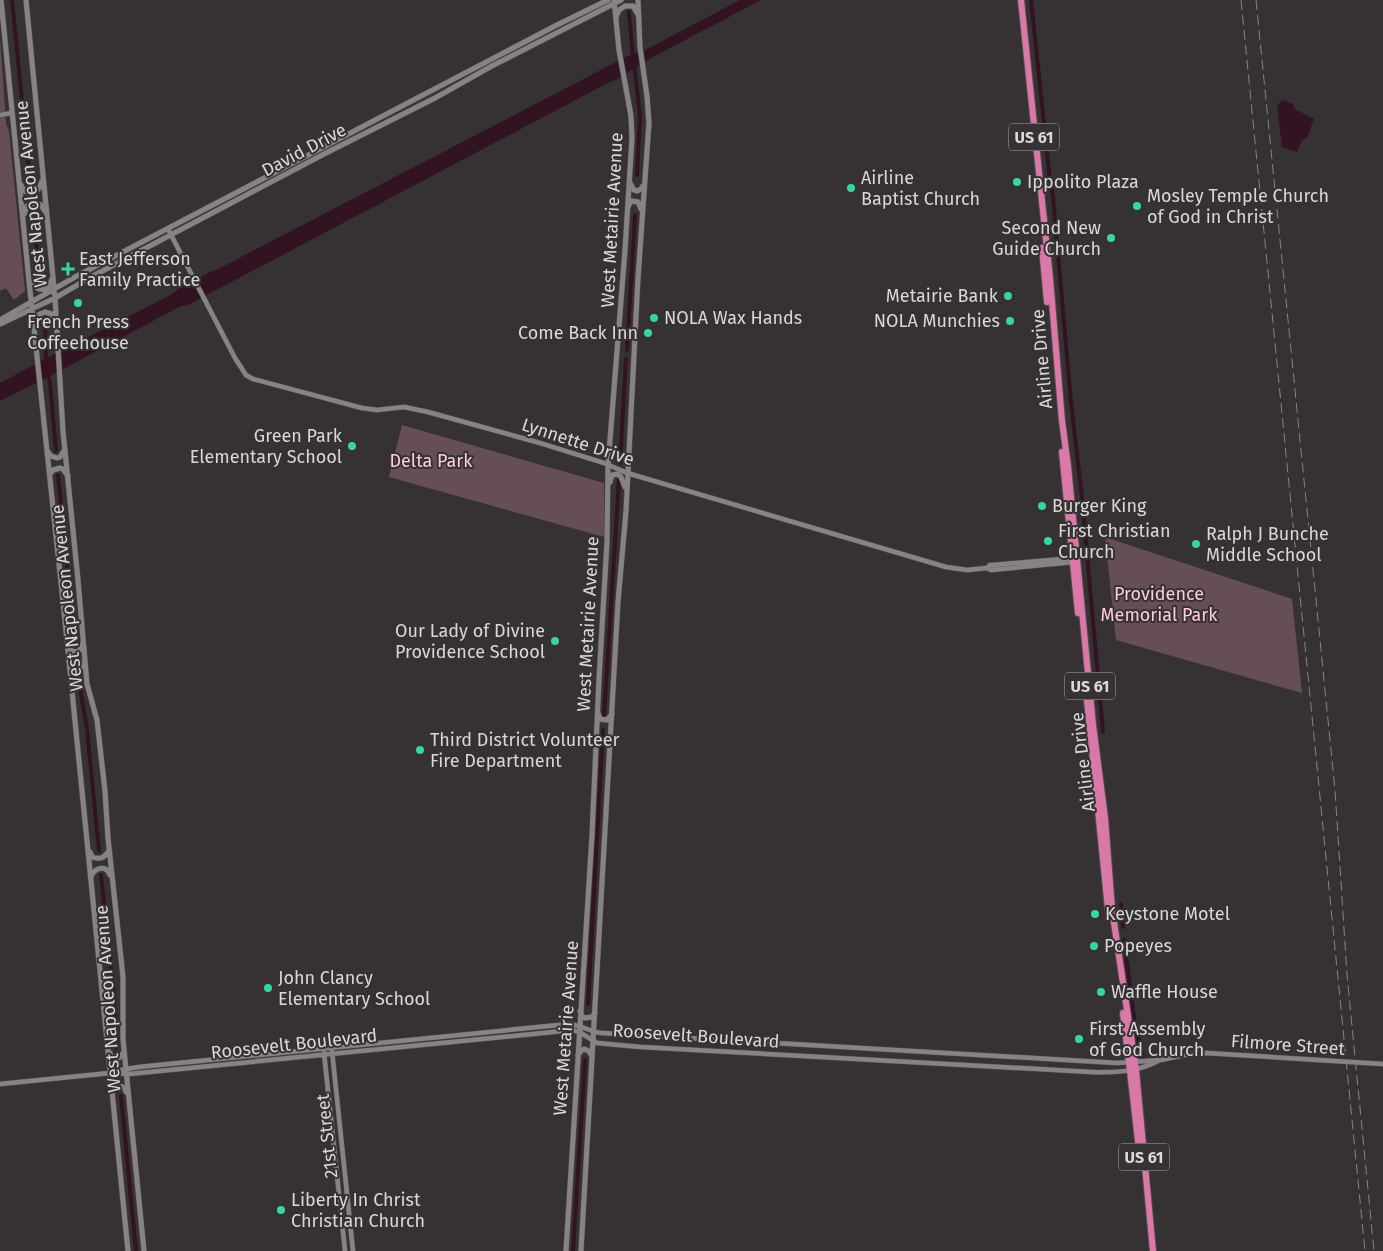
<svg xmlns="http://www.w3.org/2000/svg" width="1383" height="1251" font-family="'Fira Sans',sans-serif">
<rect width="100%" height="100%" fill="#363233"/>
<path fill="#664e58" d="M0 38 6 124 9 131 25 291 14 300 6 288 0 291Z
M402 425 604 483V537L389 477Z
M1105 537 1292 599 1302 693 1116 640Z"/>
<path fill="#321322" d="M740 0H761L651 58 618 79 608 83 186 306H181L50 376 0 401V383L79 341 83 340 174 293 177 290 212 271 216 270 626 57 647 49Z
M1283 100 1293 104 1295 109 1314 119 1307 138 1302 140 1297 152 1282 147 1277 105Z"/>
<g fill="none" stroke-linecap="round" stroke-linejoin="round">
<path stroke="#321322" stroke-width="4" d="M12 0 30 181
M1031 0 1050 181 1053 197 1071 402 1082 498 1103 732
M629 12 633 57
M634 64 640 115 637 175
M34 219 37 253 42 286
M45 314 46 364
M627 350 635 215
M47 373 50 383 56 451
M620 463 626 359
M58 475 75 644
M78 669 79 682 87 729 99 851
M604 716 619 479
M101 875 114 997 116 1048
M1121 904 1123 927
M1124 940 1136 1032 1140 1044 1142 1056
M588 1004 603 730
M121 1096 136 1251
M573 1251 585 1060"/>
<defs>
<path id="tertiary" d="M0 115 12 113
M168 229 235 358 246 375 253 379 362 408 377 410 404 407 428 412 540 443 604 463 627 473 946 567 967 570 987 568 991 570 1074 562
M987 568 990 565H993L1074 558
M332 1051 353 1251
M324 1053 345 1251
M114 1073 129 1074 573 1030 581 1033 597 1043 641 1047 1091 1072C1115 1073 1138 1072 1160 1060
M0 1084 110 1073 126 1069 139 1067 569 1024C581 1025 590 1032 602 1033L1117 1063 1161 1060 1184 1055 1206 1053 1383 1064"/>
<path id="secondary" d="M1 0 29 281 65 621 128 1251
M26 0 55 298 63 431 78 580 87 684 97 720 105 791 108 838 123 977V1039L144 1251
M616 17 619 10 625 6H633L637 13
M630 183 634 190 637 191 641 189 643 186
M21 185 24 191C34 195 40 190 42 181
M628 207 631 201 638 202 641 209
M24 214 27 206 34 203 41 205 45 211
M29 281C37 291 48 294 52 279
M0 320 75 277 555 26 608 0
M35 323 38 315 45 312 52 314 56 323
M0 324 55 298 91 277 324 154 435 98 490 67 621 0
M48 452 51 456 57 458 60 457 65 449
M50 474 53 470 60 468 63 469 68 476
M610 482 612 475 618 474 621 477 625 487
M69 646 71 651 77 652 80 650 83 643
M70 666 75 661H79L84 668
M598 713 600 719 607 720 612 714
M90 852 92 857C100 860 104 858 109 851
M91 876C96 867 106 865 110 875
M580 1011 582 1016 585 1018 592 1017 595 1013
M110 1053 111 1056 117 1059 120 1057 124 1052
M578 1055 581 1051 584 1049 589 1051 591 1055
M112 1093 114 1089 120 1086 125 1088 126 1092
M566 1251 592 835 599 679 607 542 608 465 625 250 632 138 631 116 619 50 614 0
M581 1251 618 602 626 511 638 278 649 123 647 96 640 47 638 0"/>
<path id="trunk" d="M1021 0 1050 278 1062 421 1068 466 1093 725 1105 818 1112 909 1136 1070 1153 1251
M1042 248 1047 302
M1062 452 1078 613
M1086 690 1108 909
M1123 1013 1130 1071 1141 1167"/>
</defs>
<use href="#tertiary" stroke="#534f50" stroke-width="5.5"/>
<use href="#secondary" stroke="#534f50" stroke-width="6"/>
<use href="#trunk" stroke="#534f50" stroke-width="8"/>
<use href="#tertiary" stroke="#878284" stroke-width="4.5"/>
<use href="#secondary" stroke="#878284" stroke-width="5"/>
<use href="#trunk" stroke="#da78a7" stroke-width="6"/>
<path stroke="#888485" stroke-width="1" stroke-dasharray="10 5" stroke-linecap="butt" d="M1241 0 1365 1251
M1256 0 1335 790 1347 975 1374 1251"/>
</g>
<g fill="#37d4a6" stroke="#363233" stroke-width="2">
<circle cx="1017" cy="182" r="5"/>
<circle cx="851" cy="188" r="5"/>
<circle cx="1137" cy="206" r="5"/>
<circle cx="1111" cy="238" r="5"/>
<path d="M65.5 261.5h5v5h5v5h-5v5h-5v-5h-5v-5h5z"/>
<circle cx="1008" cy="296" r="5"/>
<circle cx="78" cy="303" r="5"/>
<circle cx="654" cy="318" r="5"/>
<circle cx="1010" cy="321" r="5"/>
<circle cx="648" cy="333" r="5"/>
<circle cx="352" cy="446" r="5"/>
<circle cx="1042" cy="506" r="5"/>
<circle cx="1048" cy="541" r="5"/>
<circle cx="1196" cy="544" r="5"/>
<circle cx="555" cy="641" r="5"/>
<circle cx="420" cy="750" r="5"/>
<circle cx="1095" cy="914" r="5"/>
<circle cx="1094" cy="946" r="5"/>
<circle cx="268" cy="988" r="5"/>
<circle cx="1101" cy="992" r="5"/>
<circle cx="1079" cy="1039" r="5"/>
<circle cx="281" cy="1210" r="5"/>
</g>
<g text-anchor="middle" stroke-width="4" stroke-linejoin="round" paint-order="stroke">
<g fill="#363233" stroke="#a9a6a6" stroke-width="1">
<rect x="1009" y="123.5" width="50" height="27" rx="4"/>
<rect x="1065" y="672.5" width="50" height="27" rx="4"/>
<rect x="1119" y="1143.5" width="50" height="27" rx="4"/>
</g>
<g font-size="16" font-weight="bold" fill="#dad7d8">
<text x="1034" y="143">US 61</text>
<text x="1090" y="692">US 61</text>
<text x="1144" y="1163">US 61</text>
</g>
<g font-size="18" fill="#dad7d8" stroke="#363233">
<text transform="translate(304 150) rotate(-28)" y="6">David Drive</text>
<text transform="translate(31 194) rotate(-96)" y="6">West Napoleon Avenue</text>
<text transform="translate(612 220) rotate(-87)" y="6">West Metairie Avenue</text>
<text transform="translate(1042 359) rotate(-95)" y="6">Airline Drive</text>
<text transform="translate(578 442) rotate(18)" y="6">Lynnette Drive</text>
<text transform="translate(67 598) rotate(-96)" y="6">West Napoleon Avenue</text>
<text transform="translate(588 624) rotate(-87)" y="6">West Metairie Avenue</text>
<text transform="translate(1083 762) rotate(-97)" y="6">Airline Drive</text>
<text transform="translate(108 999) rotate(-94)" y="6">West Napoleon Avenue</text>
<text transform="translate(566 1028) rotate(-86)" y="6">West Metairie Avenue</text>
<text transform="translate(696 1036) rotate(4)" y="6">Roosevelt Boulevard</text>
<text transform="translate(294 1044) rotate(-6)" y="6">Roosevelt Boulevard</text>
<text transform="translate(1288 1045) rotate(4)" y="6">Filmore Street</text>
<text transform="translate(327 1136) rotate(-96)" y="6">21st Street</text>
</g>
<g font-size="18" fill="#dad7d8" stroke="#363233" text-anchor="start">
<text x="861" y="184">Airline<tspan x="861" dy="21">Baptist Church</tspan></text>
<text x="1027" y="188">Ippolito Plaza</text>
<text x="1147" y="202">Mosley Temple Church<tspan x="1147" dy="21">of God in Christ</tspan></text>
<text x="1101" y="234" text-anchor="end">Second New<tspan x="1101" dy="21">Guide Church</tspan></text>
<text x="79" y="265">East Jefferson<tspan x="79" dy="21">Family Practice</tspan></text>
<text x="998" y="302" text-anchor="end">Metairie Bank</text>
<text x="664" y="324">NOLA Wax Hands</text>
<text x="1000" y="327" text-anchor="end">NOLA Munchies</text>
<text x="78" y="328" text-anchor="middle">French Press<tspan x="78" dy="21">Coffeehouse</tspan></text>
<text x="638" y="339" text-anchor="end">Come Back Inn</text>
<text x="342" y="442" text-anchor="end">Green Park<tspan x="342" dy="21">Elementary School</tspan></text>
<text x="1052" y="512">Burger King</text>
<text x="1058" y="537">First Christian<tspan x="1058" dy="21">Church</tspan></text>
<text x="1206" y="540">Ralph J Bunche<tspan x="1206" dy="21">Middle School</tspan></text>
<text x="545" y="637" text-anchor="end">Our Lady of Divine<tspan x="545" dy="21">Providence School</tspan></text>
<text x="430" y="746">Third District Volunteer<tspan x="430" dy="21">Fire Department</tspan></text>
<text x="1105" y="920">Keystone Motel</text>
<text x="1104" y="952">Popeyes</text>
<text x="278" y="984">John Clancy<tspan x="278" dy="21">Elementary School</tspan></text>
<text x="1111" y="998">Waffle House</text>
<text x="1089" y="1035">First Assembly<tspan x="1089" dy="21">of God Church</tspan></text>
<text x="291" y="1206">Liberty In Christ<tspan x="291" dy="21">Christian Church</tspan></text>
</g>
<g font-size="18" fill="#ffc9df" stroke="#363233">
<text x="431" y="467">Delta Park</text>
<text x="1159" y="600">Providence<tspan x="1159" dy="21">Memorial Park</tspan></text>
</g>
</g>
</svg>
